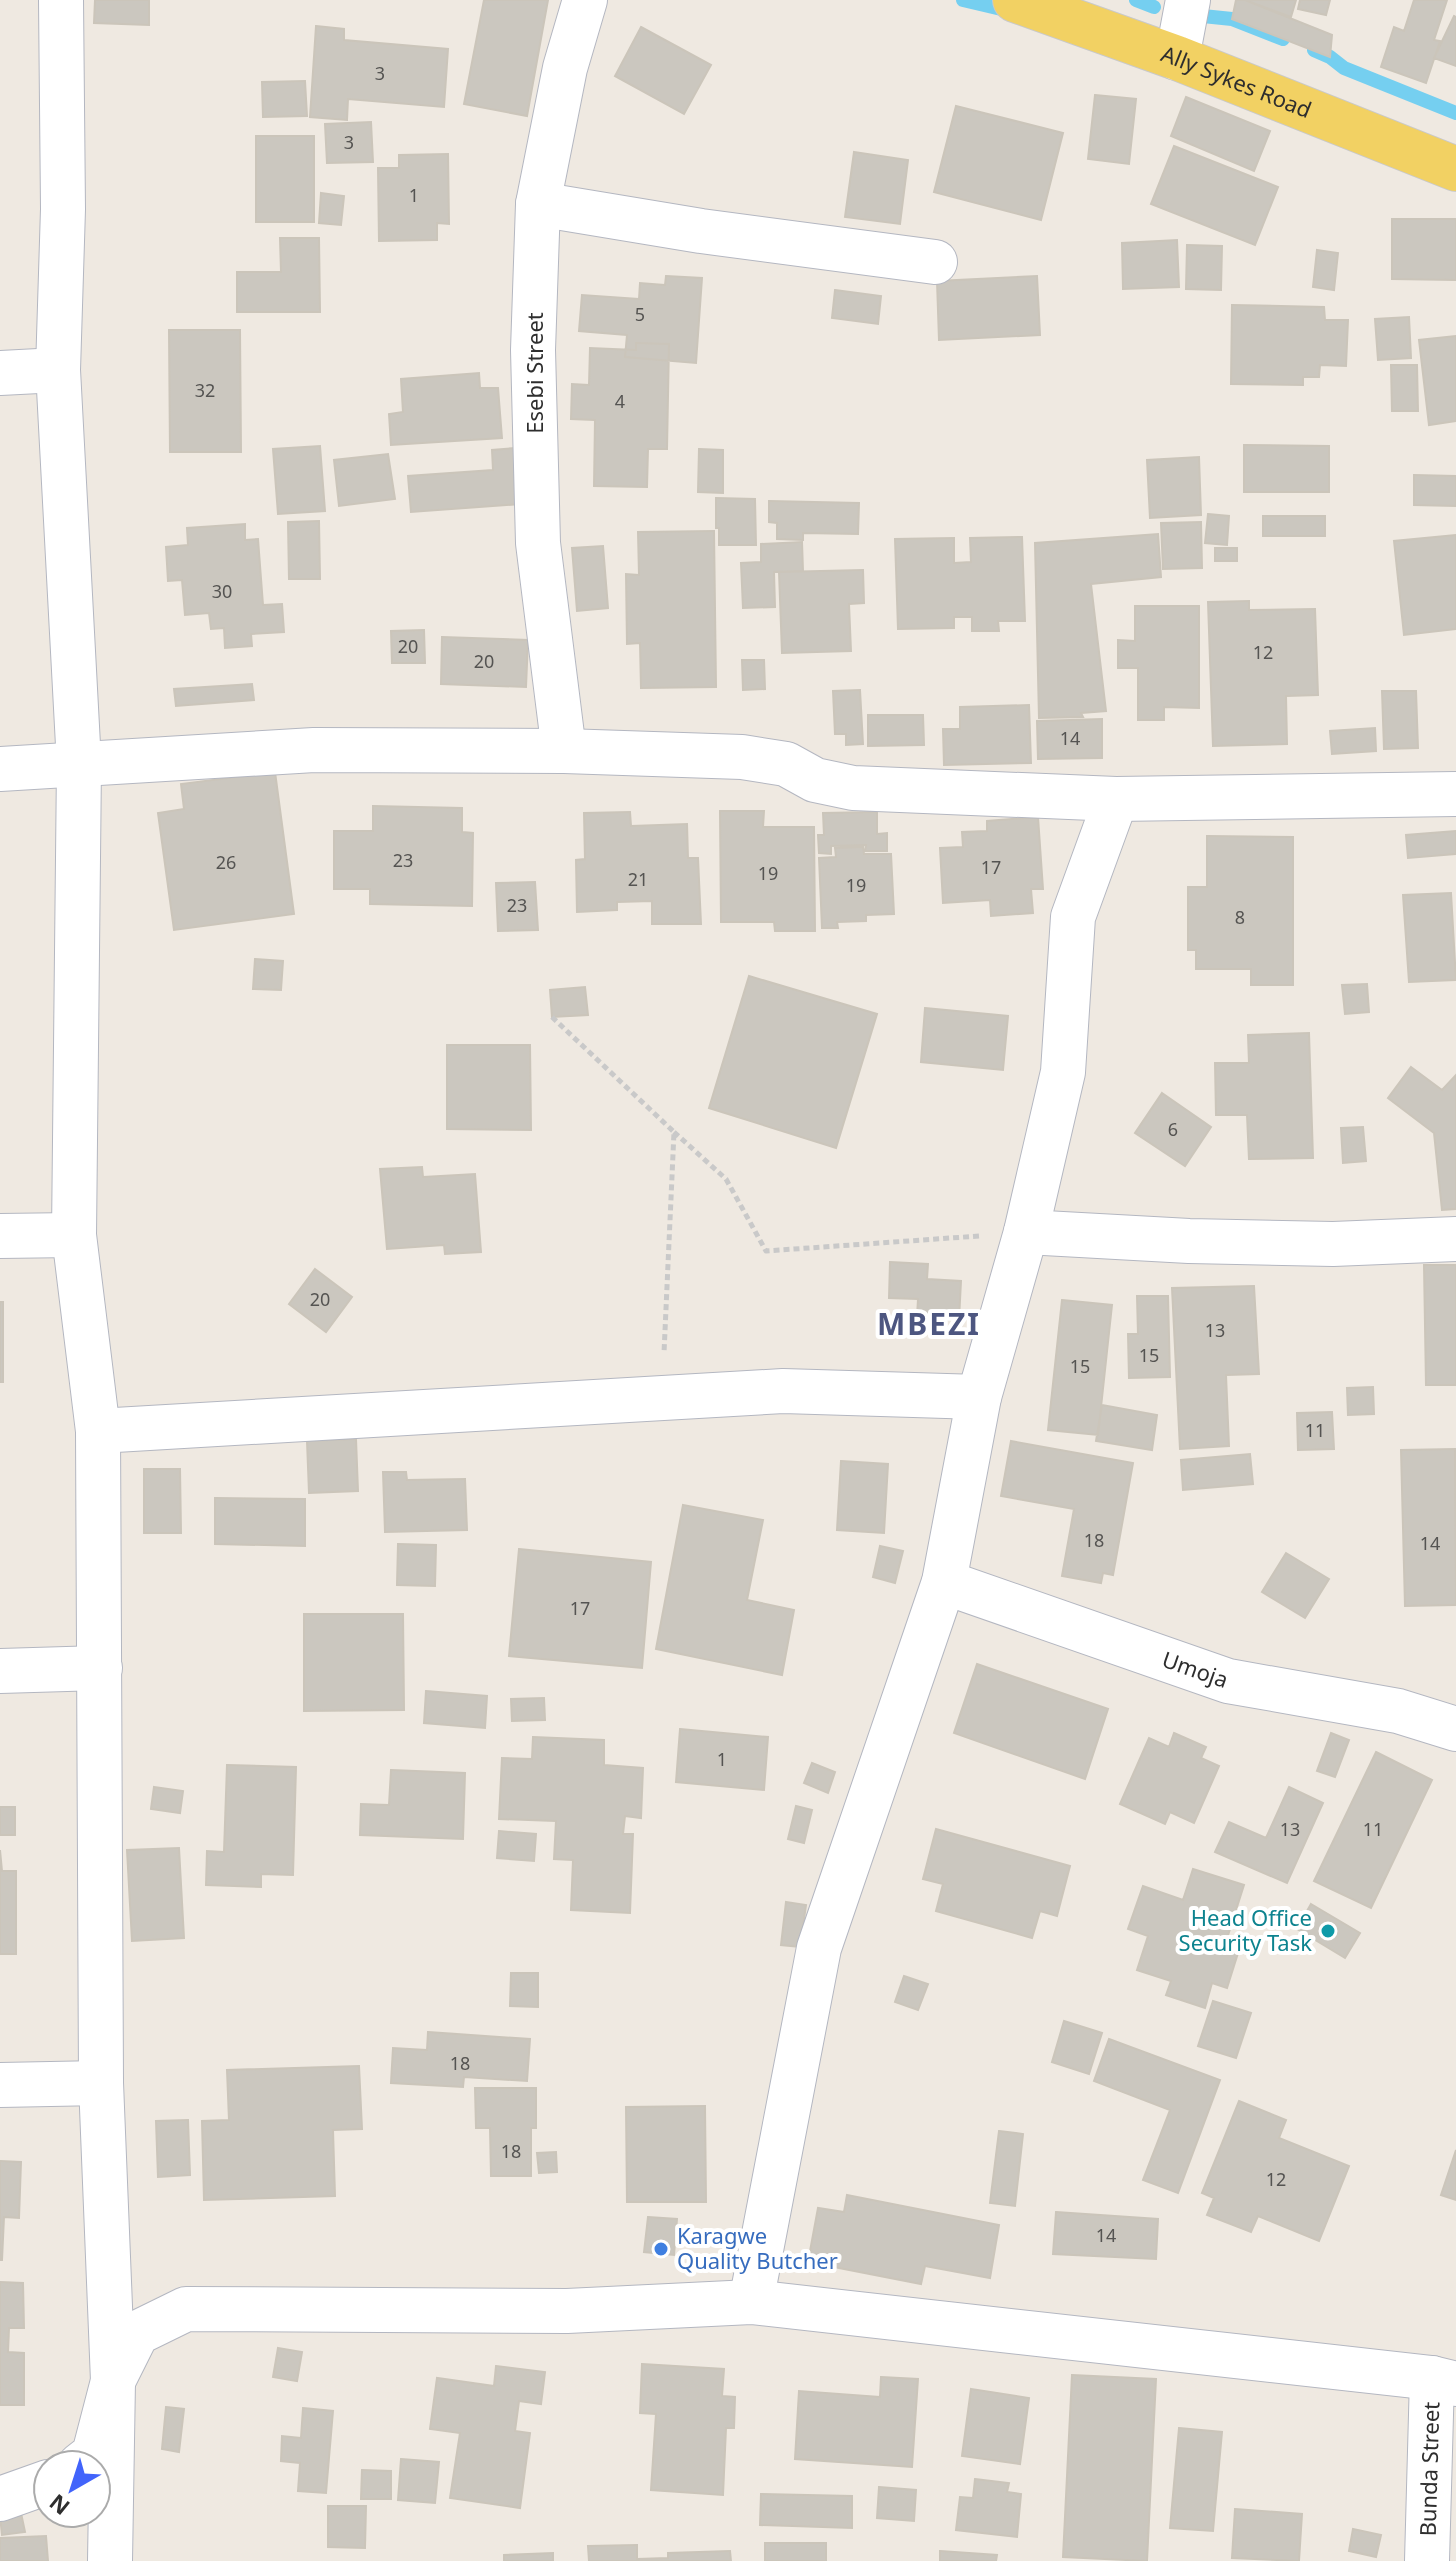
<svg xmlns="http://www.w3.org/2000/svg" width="1456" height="2561" font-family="'Noto Sans',sans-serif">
<rect width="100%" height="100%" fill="#efe9e1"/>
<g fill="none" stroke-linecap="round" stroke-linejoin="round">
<path stroke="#75cff0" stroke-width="14" d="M963 0 1014 12
M1136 0 1154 7
M1193 15 1232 19 1283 39
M1314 50 1330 57 1344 68 1456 113"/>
</g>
<path fill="#cbc7bf" stroke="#cbc5ba" stroke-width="2" d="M95 0H149V25L94 23Z
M484 0H548L527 116 464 104Z
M1236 0H1245L1332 35 1330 57 1232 19Z
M1245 0H1296L1291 17Z
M1300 0H1330L1326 15 1298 9Z
M1414 0H1447L1434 40 1440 41 1426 83 1381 67 1394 27 1404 31Z
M1454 16 1456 17V66L1434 58Z
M316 26 344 29V40L448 49 444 107 348 99 347 120 310 117Z
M641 27 711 65 684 114 615 76Z
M305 81 307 116 263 117 262 82Z
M1095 95 1136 99 1129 164 1088 159Z
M1186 97 1270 131 1254 171 1171 136Z
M956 106 1063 133 1041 220 934 192Z
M371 122 373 162 327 163 325 124Z
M256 136H314V222H256Z
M1174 146 1278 187 1255 245 1151 204Z
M854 152 908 160 900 224 845 217Z
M448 154 449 224 437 223V240L379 241 378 168H399V155Z
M321 193 344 196 341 225 319 223Z
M1392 219H1456V280L1392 279Z
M280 238H319L320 312H237V272H281Z
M1177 240 1179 287 1123 289 1122 243Z
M1187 245 1222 246 1221 290 1186 289Z
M1317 250 1338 253 1334 290 1313 287Z
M666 276 702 278 696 363 625 357 627 335 579 331 582 295 639 299 640 283 665 285Z
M1037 276 1040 335 939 340 937 281Z
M835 290 881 296 878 324 832 318Z
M1232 305 1324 307 1325 320H1348L1346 366 1320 365 1319 377H1303V385L1231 384Z
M1409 317 1411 358 1378 360 1375 319Z
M169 330H240L241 452H170Z
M1456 336V421L1429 425 1419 340Z
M636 343 669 344 667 449H648L647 487 594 486 595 420 571 419 572 384 589 385 590 348 636 350Z
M1391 365H1417L1418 411H1392Z
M479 373 480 388H498L502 438 391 445 389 414 403 412 401 379Z
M1244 445 1329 446V492H1244Z
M320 446 325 511 278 514 273 449Z
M515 448 520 504 411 512 408 476 493 470 492 450Z
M699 449 723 450V493L698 492Z
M388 454 395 499 339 506 334 460Z
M1199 457 1201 515 1150 518 1147 460Z
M1414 475 1456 476V506L1414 505Z
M716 498 755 499 756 545H719V528H716Z
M769 501 859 503 858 534 803 533V540L777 539V523L769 522Z
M1208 514 1229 516 1227 545 1205 543Z
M1263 516H1325V536H1263Z
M319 521 320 579H289L288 522Z
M1201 522 1202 568 1163 569 1161 523Z
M245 524V540L258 539 263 605 282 604 284 632 251 634 252 646 225 648 224 628 211 629 209 613 185 615 182 580 168 581 166 547 188 545 187 528Z
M714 531 716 687 641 688 640 643 627 644 626 574 639 575 638 532Z
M1158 534 1161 577 1091 584 1106 711 1081 713 1083 717 1039 718 1035 543Z
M1456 535V629L1404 635 1394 541Z
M1022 537 1025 621H998L999 631H972V617H954V628L898 629 895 539 954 538V563L971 562 970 538Z
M802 542 803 571 774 572 775 607 743 608 741 563 761 562V544Z
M603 546 608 608 577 611 572 548Z
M1215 548H1237V561H1215Z
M863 570 864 603 849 604 851 651 782 653 779 572Z
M1249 601V610L1315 609 1318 695 1286 696 1287 744 1213 746 1208 602Z
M1135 606H1199V708L1164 707V720H1138V668H1118V640L1135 641Z
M424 630 425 663H392L391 631Z
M442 637 528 640 526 687 441 684Z
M742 660H764L765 689 743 690Z
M252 684 254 700 176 706 174 689Z
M860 690 863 744 846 745V734H835L833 691Z
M1382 691H1416L1418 748 1384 749Z
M1029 705 1031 763 944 765 943 729H960V707Z
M868 715H923L924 745 868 746Z
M1102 719V758L1038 759 1037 721Z
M1375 728 1376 751 1332 754 1330 731Z
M275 772 294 914 174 930 158 813 184 809 181 784Z
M373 806 462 808V832L473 833 472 906 370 904V889H334V831H373Z
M720 811H764L763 827H814L815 931H775L774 922H721Z
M630 812 631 826 687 824 688 858H698L701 924H652V901L617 902V910L577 912 576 860 585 859 584 813Z
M877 812V834L887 833V851H865L866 845 831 846V854L819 853 818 835H824L823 813Z
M1038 817 1043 889H1031L1033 913 991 916 990 900 943 903 940 848 963 847 962 832 987 831V821Z
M1456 831V854L1408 858 1406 835Z
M1207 836 1293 837V985H1251V969H1196V950H1188V887H1207Z
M863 847 864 854H891L894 914 866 915V921L837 922 838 928H822L819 858 836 857 835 848Z
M535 882 538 930 498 931 496 883Z
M1451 893 1456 980 1409 982 1403 895Z
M255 959 283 961 281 990 253 989Z
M749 976 877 1014 836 1148 709 1108Z
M1367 984 1369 1012 1345 1014 1342 985Z
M585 987 588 1015 552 1017 550 990Z
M925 1008 1008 1016 1003 1070 921 1062Z
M1309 1033 1313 1158 1249 1159 1247 1115H1216L1215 1063H1249L1248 1035Z
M447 1045H530L531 1130 447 1129Z
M1411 1067 1442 1090 1456 1075V1209L1442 1210 1434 1133 1388 1098Z
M1162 1093 1211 1127 1185 1166 1135 1133Z
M1363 1127 1366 1161 1343 1163 1341 1128Z
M422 1167 423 1177 475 1174 481 1252 445 1254 444 1245 387 1249 380 1169Z
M890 1262 928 1264 927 1279 961 1281 959 1320 917 1317 918 1299 889 1298Z
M1424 1265H1456V1385H1426Z
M315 1269 352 1297 326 1332 289 1304Z
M1254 1286 1259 1374 1226 1375 1229 1446 1180 1449 1172 1288Z
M1137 1296H1168L1170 1377 1129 1378 1128 1334H1138Z
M1062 1300 1112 1305 1098 1435 1048 1430Z
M0 1302H3V1382H0Z
M1373 1387 1374 1414 1348 1415 1347 1388Z
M1102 1405 1157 1415 1152 1450 1096 1441Z
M1332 1412 1334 1449 1298 1450 1297 1413Z
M356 1439 358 1491 309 1493 307 1441Z
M1011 1441 1133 1463 1113 1575 1103 1573 1101 1583 1062 1576 1074 1509 1001 1496Z
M1455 1449 1456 1605 1405 1606 1401 1450Z
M1250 1454 1253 1484 1183 1490 1181 1460Z
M841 1461 888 1464 884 1533 837 1530Z
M144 1469H180L181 1533H144Z
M383 1472H406L407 1480 465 1479 467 1530 385 1532Z
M215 1498 305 1499V1546L215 1544Z
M683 1505 763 1520 747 1600 794 1610 782 1675 656 1649Z
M398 1544 436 1545 435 1586 397 1585Z
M880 1546 903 1551 895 1583 873 1577Z
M519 1549 651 1562 642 1668 509 1656Z
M1286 1553 1329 1579 1305 1618 1262 1592Z
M304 1614H403L404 1710 304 1711Z
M977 1664 1108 1709 1085 1779 954 1733Z
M426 1691 487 1696 485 1728 424 1723Z
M544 1698 545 1720 512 1721 511 1699Z
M680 1729 768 1737 764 1790 676 1782Z
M1174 1733 1206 1747 1201 1758 1219 1766 1194 1823 1170 1812 1165 1824 1120 1804 1149 1738 1169 1747Z
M1331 1733 1349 1740 1335 1777 1317 1771Z
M533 1737 604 1740V1765L643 1768 641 1818 625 1816 623 1834H633L630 1913 571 1910 573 1860 554 1859 556 1821 499 1819 502 1758 532 1759Z
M1376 1752 1432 1780 1371 1908 1314 1881Z
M812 1763 835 1772 828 1793 804 1783Z
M227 1765 296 1767 293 1875 261 1874V1887L206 1885 207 1851 224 1852Z
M391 1770 465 1773 463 1839 360 1835 361 1804 389 1805Z
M154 1787 183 1791 180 1813 151 1809Z
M1289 1787 1323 1803 1287 1883 1215 1852 1229 1822 1266 1838Z
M796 1806 812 1810 804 1843 788 1839Z
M0 1807H15V1835H0Z
M936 1829 1070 1866 1057 1916 1040 1911 1032 1938 936 1911 943 1884 923 1879Z
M499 1831 536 1834 534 1861 497 1858Z
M179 1848 184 1938 132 1941 127 1850Z
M0 1850 2 1871H16V1954H0Z
M1193 1869 1244 1885 1224 1948 1238 1953 1227 1988 1212 1983 1205 2008 1166 1995 1171 1981 1137 1970 1148 1936 1128 1929 1143 1886 1183 1900Z
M786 1902 806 1905 800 1947 781 1945Z
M1311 1904 1360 1933 1345 1958 1297 1929Z
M511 1973H538V2007L510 2006Z
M904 1976 928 1984 918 2010 895 2002Z
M1213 2001 1251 2013 1236 2058 1198 2046Z
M1064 2021 1102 2033 1089 2074 1052 2062Z
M428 2032 530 2039 527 2081 464 2077 463 2087 391 2083 393 2048 427 2050Z
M1109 2039 1220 2080 1178 2193 1143 2180 1170 2110 1094 2081Z
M359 2066 362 2129 333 2130 335 2196 204 2200 202 2121 229 2120 227 2070Z
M475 2088H536V2128H531V2176H491L490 2128H476Z
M1239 2101 1286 2120 1279 2138 1349 2166 1319 2241 1258 2216 1251 2232 1207 2215 1214 2198 1202 2193Z
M705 2106 706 2202H627L626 2107Z
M188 2120 190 2175 158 2177 156 2121Z
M999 2131 1023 2134 1015 2206 990 2203Z
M1456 2150V2200L1441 2195Z
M556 2152 557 2172 539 2173 537 2153Z
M0 2161 21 2162 19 2218 4 2217 2 2260H0Z
M847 2195 999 2225 990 2278 925 2266 921 2284 808 2262 818 2208 844 2212Z
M1056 2212 1158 2219 1156 2259 1053 2254Z
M648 2217 677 2219 674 2255 644 2252Z
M0 2282 23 2283 24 2328H9L8 2352 24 2353V2405H0Z
M278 2348 302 2352 297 2381 273 2377Z
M642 2364 724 2369 722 2396 735 2397 734 2428H726L723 2495 651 2490 656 2414 640 2413Z
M496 2366 545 2372 541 2404 519 2401 515 2431 530 2433 520 2508 450 2498 460 2433 430 2429 437 2378 494 2386Z
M1072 2375 1156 2379 1147 2561 1063 2557Z
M881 2377 918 2379 912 2467 795 2459 799 2391 880 2397Z
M971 2389 1029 2398 1020 2464 962 2456Z
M166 2407 184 2409 179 2452 162 2449Z
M303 2408 333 2411 326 2493 298 2491 300 2463 281 2461 282 2436 301 2438Z
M1179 2428 1222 2432 1213 2531 1170 2528Z
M401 2459 439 2462 435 2503 398 2500Z
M362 2470 391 2471V2499H361Z
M975 2479 1009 2483 1007 2492 1021 2494 1017 2537 956 2530 960 2497 973 2498Z
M879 2487 916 2490 914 2521 877 2518Z
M761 2494 852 2496V2528L760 2525Z
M328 2506H366L365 2548 328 2547Z
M1235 2509 1302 2514 1299 2561 1232 2558Z
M21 2513 25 2532 2 2535 0 2516Z
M1353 2529 1381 2535 1376 2557 1349 2551Z
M46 2536 48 2561H0V2538Z
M765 2543H826V2561H765Z
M637 2545V2559L668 2558V2553L730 2551 731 2561H589L588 2546Z
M940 2551 997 2555 996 2561H940Z
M553 2553V2561H504V2555Z"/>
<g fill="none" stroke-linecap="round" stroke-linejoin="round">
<defs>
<g id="minor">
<path d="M61 0 63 209 58 370 79 764 74 1235 98 1431 101 2083 113 2381 110 2561"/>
<path d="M1177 58 1188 0"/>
<path d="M538 204 701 231 935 262"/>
<path d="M0 373 58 370"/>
<path d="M564 751 538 543 533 350 538 204 565 68 585 0"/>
<path d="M0 769 314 750 564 751 742 757 786 764 815 780 853 788 1116 799 1456 794"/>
<path d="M1026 1232 1189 1241 1333 1244 1456 1239"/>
<path d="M0 1236 74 1235"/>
<path d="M98 1431 783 1391 979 1397"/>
<path id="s1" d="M944 1582 1228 1681 1398 1711 1456 1729"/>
<path d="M0 1671 100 1668"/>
<path d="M0 2085 101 2083"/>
<path d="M751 2302 819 1948 944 1582 979 1397 1026 1232 1063 1072 1073 917 1116 799"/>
<path d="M80 2465 94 2454 113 2381 137 2333 186 2309 567 2311 751 2302 1432 2378 1456 2384"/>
<path d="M0 2499 48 2482"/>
<path id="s2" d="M1427 2561 1432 2378"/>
</g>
<g id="major">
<path id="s3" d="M1015 0 1177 58 1456 169"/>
</g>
</defs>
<use href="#minor" stroke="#b4b7c1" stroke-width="46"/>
<use href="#major" stroke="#c9c9c9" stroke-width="46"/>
<path stroke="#c9c9c9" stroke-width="5" stroke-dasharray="6 4" stroke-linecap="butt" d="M552 1017 674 1132 664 1353
M674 1132 726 1179 766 1251 979 1236"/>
<use href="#minor" stroke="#fff" stroke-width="44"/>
<use href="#major" stroke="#f2d163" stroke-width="44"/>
</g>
<circle fill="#0f9aa8" stroke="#fff" stroke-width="3" cx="1328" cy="1931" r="8"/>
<circle fill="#3f7fe0" stroke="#fff" stroke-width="3" cx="661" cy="2249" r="8"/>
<g text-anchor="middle" stroke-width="8" stroke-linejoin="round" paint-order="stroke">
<g font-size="18" fill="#555452">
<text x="380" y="80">3</text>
<text x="349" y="149">3</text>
<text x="414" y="202">1</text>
<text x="640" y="321">5</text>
<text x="205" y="397">32</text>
<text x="620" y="408">4</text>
<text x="222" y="598">30</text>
<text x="408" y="653">20</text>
<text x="1263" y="659">12</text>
<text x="484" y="668">20</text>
<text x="1070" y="745">14</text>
<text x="403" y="867">23</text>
<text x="226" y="869">26</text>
<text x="991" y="874">17</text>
<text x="768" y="880">19</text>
<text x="638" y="886">21</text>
<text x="856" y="892">19</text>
<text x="517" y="912">23</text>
<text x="1240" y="924">8</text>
<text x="1173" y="1136">6</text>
<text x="320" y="1306">20</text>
<text x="1215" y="1337">13</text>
<text x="1149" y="1362">15</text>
<text x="1080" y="1373">15</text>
<text x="1315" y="1437">11</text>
<text x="1094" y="1547">18</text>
<text x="1430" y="1550">14</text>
<text x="580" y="1615">17</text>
<text x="722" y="1766">1</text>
<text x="1290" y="1836">13</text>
<text x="1373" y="1836">11</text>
<text x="460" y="2070">18</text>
<text x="511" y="2158">18</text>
<text x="1276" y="2186">12</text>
<text x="1106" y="2242">14</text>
</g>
<g font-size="22" fill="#2e2e2e" stroke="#fff">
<text dy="8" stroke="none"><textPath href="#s3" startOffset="236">Ally Sykes Road</textPath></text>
<text transform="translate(535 373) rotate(-90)" y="8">Esebi Street</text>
<text dy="8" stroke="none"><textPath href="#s1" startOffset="266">Umoja</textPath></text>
<text dy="8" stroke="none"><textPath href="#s2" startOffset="92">Bunda Street</textPath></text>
</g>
<g font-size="22" fill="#0d838f" stroke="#fff" text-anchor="end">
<text x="1312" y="1926">Head Office<tspan x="1312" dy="25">Security Task</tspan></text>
</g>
<g font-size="22" fill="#366cbe" stroke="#fff" text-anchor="start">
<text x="677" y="2244">Karagwe<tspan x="677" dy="25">Quality Butcher</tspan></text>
</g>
<g font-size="30" font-weight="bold" letter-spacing="2" fill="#4d5680" stroke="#fff">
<text x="929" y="1335">MBEZI</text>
</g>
</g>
<g transform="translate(72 2489) rotate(219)"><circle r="38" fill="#ffffff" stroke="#ababab" stroke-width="2"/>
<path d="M0-6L14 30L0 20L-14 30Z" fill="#4264fb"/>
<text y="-12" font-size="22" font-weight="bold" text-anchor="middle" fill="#2e2e2e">N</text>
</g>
</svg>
